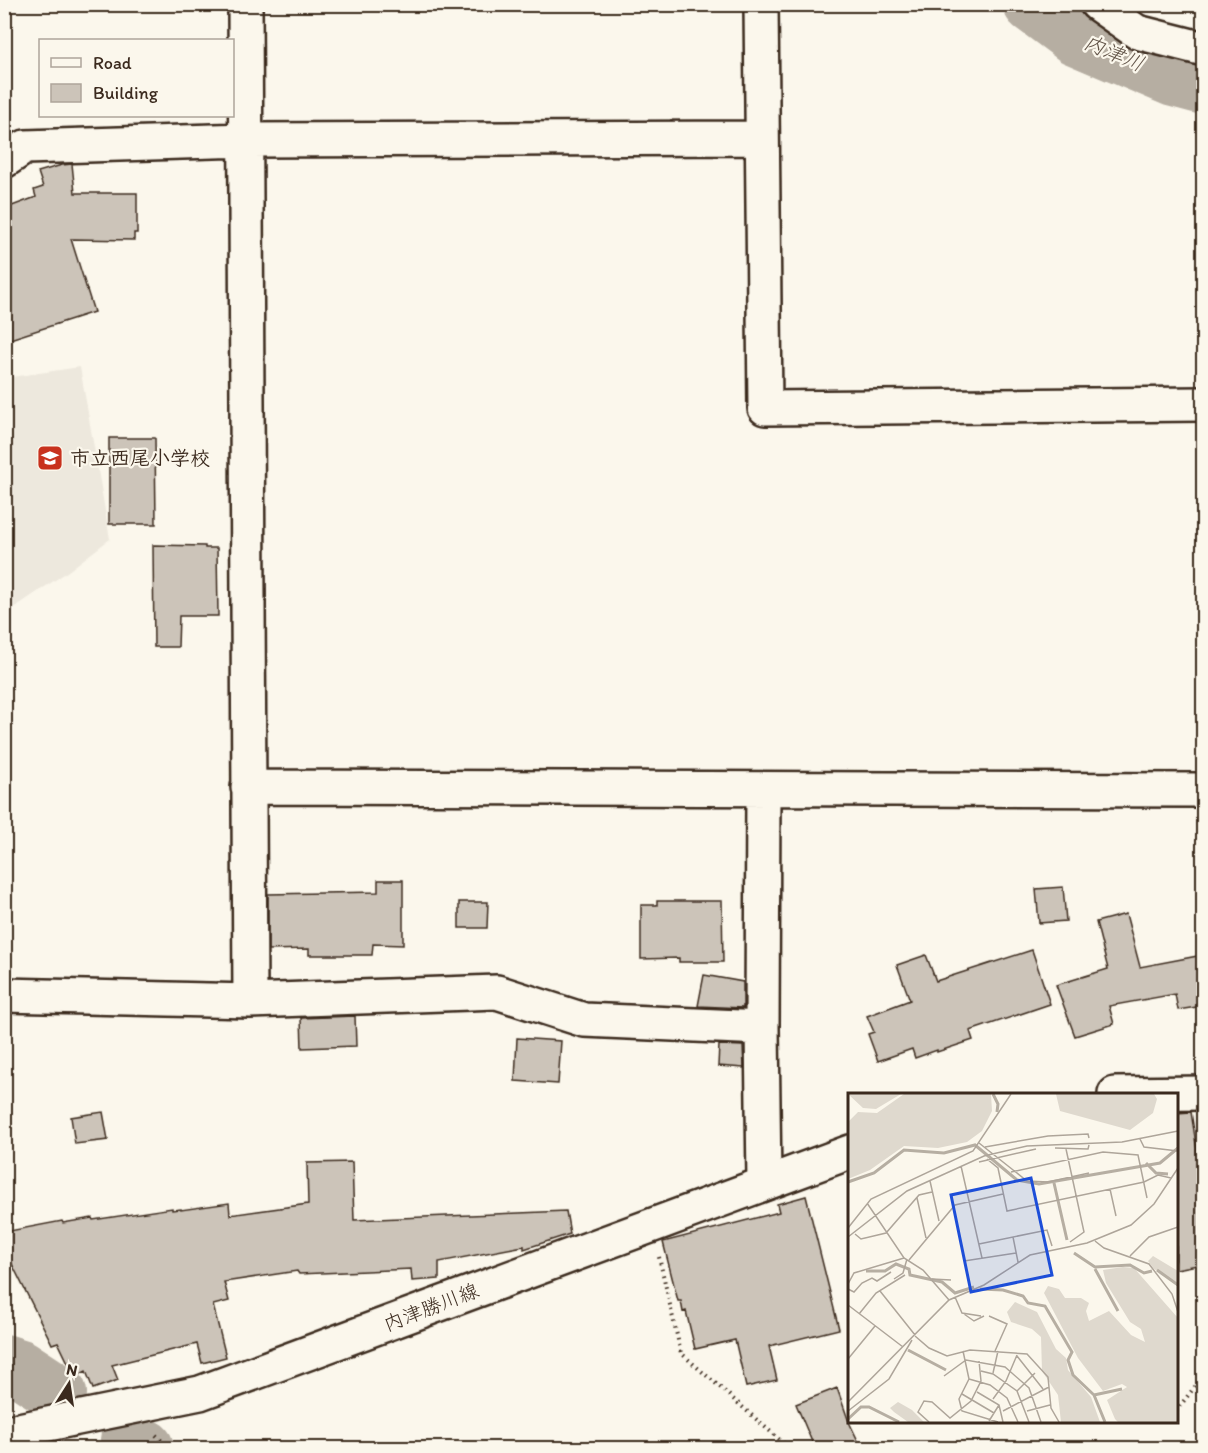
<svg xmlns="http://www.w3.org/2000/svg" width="1208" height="1453" font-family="Itim,'Klee One',sans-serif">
<rect width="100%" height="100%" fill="#fbf7ec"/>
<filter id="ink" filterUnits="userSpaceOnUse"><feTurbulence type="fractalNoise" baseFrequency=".0167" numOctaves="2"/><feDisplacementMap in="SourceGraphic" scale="12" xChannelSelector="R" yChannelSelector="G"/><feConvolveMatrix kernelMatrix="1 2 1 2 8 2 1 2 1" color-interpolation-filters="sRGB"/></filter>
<g filter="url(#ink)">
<path fill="#ede8dd" d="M80 367 110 539 67 572 5 614V378Z"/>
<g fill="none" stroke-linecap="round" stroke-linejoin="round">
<path stroke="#b6aea2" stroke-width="58" d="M1032 4 1075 36 1174 78 1204 86
M4 1363 20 1368 58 1393
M129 1440 145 1448"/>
</g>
<path fill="#ccc4b9" stroke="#3b2a1e" stroke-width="1.5" d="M72 164 75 193H137V233H134V240L71 239 94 312 4 341V209L36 197 34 190 43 187 38 172 62 165Z
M109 438H155L156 524H109Z
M153 545 205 546V548H217L218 616H179L178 647H154Z
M378 880H403V945L373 944 372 955H309V949L268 950V894L378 892Z
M1063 887 1066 921 1039 923 1036 889Z
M657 901H722L723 962H679V958L641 959V905H657Z
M459 902H488L487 928H459Z
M1126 914 1140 967 1203 955V1006L1178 1010 1175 994 1109 1006 1114 1024 1075 1036 1056 985 1108 969 1096 922Z
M1032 950 1050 1004 970 1031 973 1040 937 1052V1050L915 1058 912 1049 878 1061 868 1034 874 1032 867 1016 910 1000 897 965 926 955 936 981Z
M704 975 743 982V1008L698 1006Z
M355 1016 356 1046 302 1048 301 1018Z
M517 1038 561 1041 558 1084 515 1081Z
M719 1045 743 1046 744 1068 718 1066Z
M103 1112 108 1140 75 1144 71 1117Z
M1191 1112 1203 1188V1264L1176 1269V1113Z
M352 1162 354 1220 566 1211 570 1234 524 1249V1246L439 1262V1279L412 1281 411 1269 299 1274 297 1271 224 1282 229 1301 213 1305 226 1357 202 1363 197 1344 112 1365 118 1380 93 1389 86 1371 75 1377 58 1342 52 1344 4 1248V1232L62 1221 63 1223 92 1218 93 1220 172 1208V1210L181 1209V1210L229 1203 230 1215 308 1204 307 1163Z
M806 1196 839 1329 769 1346 777 1380 746 1387 735 1340 695 1349 686 1311 683 1312 681 1301H678L663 1242 779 1212 777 1204Z
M837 1388 849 1422 862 1449H815L796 1404Z"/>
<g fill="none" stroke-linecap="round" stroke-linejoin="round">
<defs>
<path id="minor" d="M245 4 250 1001
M761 4 765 408 1204 404
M1097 4 1137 32 1204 49
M4 161 25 147 245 140 762 138
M248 787 1204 790
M763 789 762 1028 764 1182
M4 995 250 1001 497 992 584 1020 762 1028"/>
<path id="secondary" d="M1115 1094 1204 1093
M4 1433 200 1393 850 1152"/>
</defs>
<use href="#minor" stroke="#3b2a1e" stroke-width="38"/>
<use href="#secondary" stroke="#3b2a1e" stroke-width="38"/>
<path stroke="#3b2a1e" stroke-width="4" stroke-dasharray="1.5 4.5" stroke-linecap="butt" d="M659 1257 681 1353 789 1448
M1176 1411 1204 1375
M156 1435 162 1441 176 1448"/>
<use href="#minor" stroke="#fbf7ec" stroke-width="33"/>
<use href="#secondary" stroke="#fbf7ec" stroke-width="33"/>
</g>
</g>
<defs>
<symbol id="school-square" viewBox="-11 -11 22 22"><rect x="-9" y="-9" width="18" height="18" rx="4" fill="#c8321e" stroke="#fbf7ec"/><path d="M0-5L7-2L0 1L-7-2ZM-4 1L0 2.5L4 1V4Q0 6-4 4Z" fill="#fff"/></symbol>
</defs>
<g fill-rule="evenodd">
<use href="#school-square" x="35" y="443" width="30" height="30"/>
</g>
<g text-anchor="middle" stroke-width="4.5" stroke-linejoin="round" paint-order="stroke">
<g font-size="20" font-weight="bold" fill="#3b2a1e" stroke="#fbf7ec" text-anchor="start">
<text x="70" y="465">市立西尾小学校</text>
</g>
<g font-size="20" fill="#3b2a1e" stroke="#fbf7ec">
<text transform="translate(431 1307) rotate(-21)" y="7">内津勝川線</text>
</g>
<g font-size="21" font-style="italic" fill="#605246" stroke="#fbf7ec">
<text transform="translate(1114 53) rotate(23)" y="7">内津川</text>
</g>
</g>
<g transform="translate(848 1093)">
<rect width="330" height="330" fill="#fbf7ec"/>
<path d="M0 1H53L28 16 15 15ZM56 1H143L144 18 134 38 119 49 90 55 56 53 22 77 0 86V29L10 19 29 20ZM208 1H306L309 6 305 20 282 37 212 18ZM305 163 330 178V190L306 176 300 168ZM275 174 286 175 330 225V329H270L267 326 259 307 279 294 274 291 255 298 230 265 196 200 200 193 211 196 217 205H233L241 210 238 218 241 228 261 218 283 242 297 249 293 236 282 229 258 190 255 177ZM167 209 189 219 208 256 218 265 220 277 243 304 252 329H213L210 302 194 278 193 244 184 236 163 229 159 219ZM50 309 64 317 76 329H60L46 319 42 315Z" fill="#dfd9ce"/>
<path fill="none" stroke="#b6aea2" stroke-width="3" d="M145 1 150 11 149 19M298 70 308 80 320 81M0 89 26 80 56 57 96 60 127 52 169 87 191 91 312 70 330 55M206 90 219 147M226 160 247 174 282 172 296 180 304 178M247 176 270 218M309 177 330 192M18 178H37L48 171 61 176 62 182 94 189 107 200 126 194M132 196 155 197 175 203 180 210 197 213 224 259 220 267 225 282 246 302 257 329M60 257 98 277M246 302 274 296M0 326 13 314H21L51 329"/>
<path fill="none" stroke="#aea59a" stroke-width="1.5" d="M292 46 296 54 330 58M131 50 179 88 200 89 241 80M137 54 200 43 240 41 241 45M207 55 240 56 241 52M218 56 236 139 222 149M139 66 150 75 159 118 296 89 310 82 323 85M131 69 188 56M113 73 134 165M163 79 255 59 290 62 299 105M82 88 91 128M262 96 268 123M69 105 78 145M19 110 56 165 75 177 101 207M0 135 23 106 125 58 163 1M7 141 13 146 38 140 71 102 84 99M0 144 59 98 136 63 179 53 274 49 330 38M165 144 170 169M247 148 256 155 301 171 324 201 330 219M131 151 199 137 204 153M282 163 301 144 330 134M61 167 107 112 155 101M116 168 168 160M46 186 55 180 59 166M84 186 103 187M0 191 6 180 56 165M0 196 6 199 14 190 24 185 29 188 43 179M32 198 67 242M107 204 114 220 133 223M0 212 55 254M11 221 28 200 57 182M116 221 126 228 136 223M141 223 159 231 147 258M67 243 81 255 99 263 122 257 179 261 200 284 203 315 211 329M115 258 121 286 111 306 114 318 150 329M169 263 195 296M0 266 27 233M133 278 145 281 169 298 181 329M145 280 150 258M96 283 118 267 157 274 181 295 193 329M121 286 142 292 159 305 170 329M169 298 187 280M129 299 151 312 155 329M114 301 146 320M145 306 158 288 169 262M0 309 101 207 136 192 182 162 239 150 283 132 306 111 330 75M0 318 41 286 64 247M155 318 201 294M179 318 202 312M141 328 151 312M81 329 70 319 76 308 84 309 102 325 123 308 133 288 131 268"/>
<path fill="#1d4ed8" fill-opacity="0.15" stroke="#1d4ed8" stroke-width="3" d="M183 85 204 182 123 199 103 102Z"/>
<rect width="330" height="330" fill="none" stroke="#3b2a1e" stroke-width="3"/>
</g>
<rect width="1208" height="1453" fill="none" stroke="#fbf7ec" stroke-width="24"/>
<rect x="12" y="12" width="1184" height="1429" fill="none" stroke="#3b2a1e" stroke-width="2" filter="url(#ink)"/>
<rect x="39" y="39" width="195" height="78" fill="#fbf7ec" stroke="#aea59a" stroke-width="1.5"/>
<rect x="51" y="58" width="30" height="9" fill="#fbf7ec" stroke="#aea59a" stroke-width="1.5"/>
<text x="93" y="69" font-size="18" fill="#3b2a1e">Road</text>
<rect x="51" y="84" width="30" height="18" fill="#ccc4b9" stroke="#aea59a" stroke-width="1.5"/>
<text x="93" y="99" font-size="18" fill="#3b2a1e">Building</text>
<g transform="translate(69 1384) rotate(12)" stroke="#fbf7ec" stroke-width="4.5" paint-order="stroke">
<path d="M0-4.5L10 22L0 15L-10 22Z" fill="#3b2a1e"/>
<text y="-9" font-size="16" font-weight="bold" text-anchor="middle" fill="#3b2a1e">N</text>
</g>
</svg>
